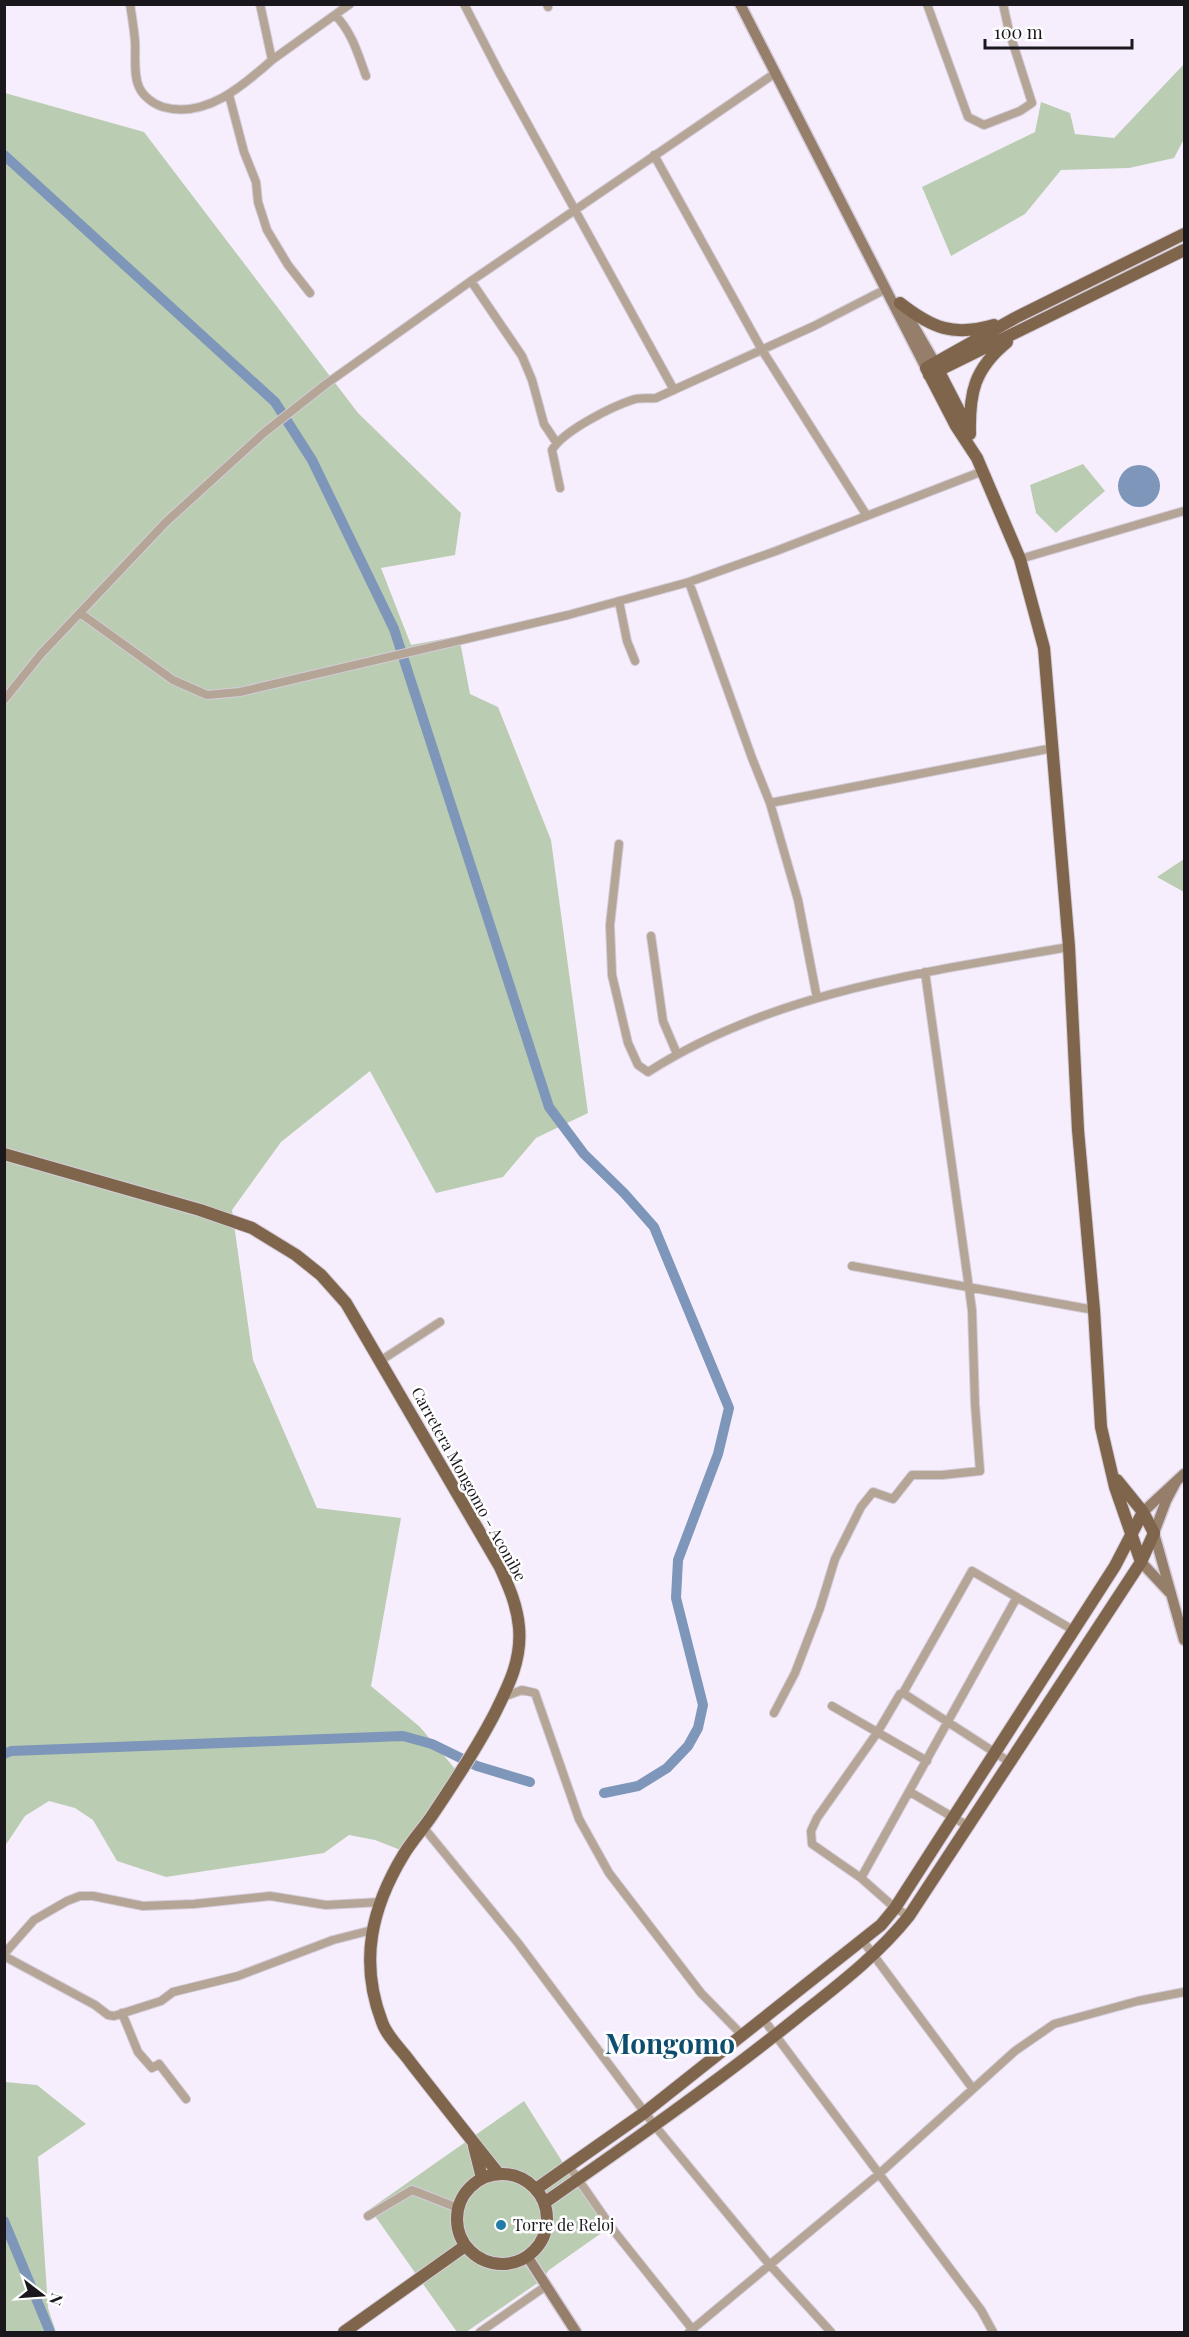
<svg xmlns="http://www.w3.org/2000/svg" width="1189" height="2337" font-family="'Playfair Display',serif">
<rect width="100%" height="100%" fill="#f7eefd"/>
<path fill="#bacdb2" d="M1184 64V139L1174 158 1129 168 1061 170 1025 214 951 256 922 187 1035 132 1041 102 1070 113 1075 134 1114 138Z
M5 93 144 132 358 413 461 513 455 555 381 568 411 645 459 636 470 694 498 707 551 840 588 1113 536 1138 503 1177 436 1193 370 1071 281 1142 232 1210 253 1360 317 1508 401 1518 371 1686 420 1727 456 1770 403 1851 375 1840 349 1835 324 1853 166 1877 117 1861 93 1820 75 1808 49 1801 25 1816 5 1846Z
M1083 464 1105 491 1056 533 1036 513 1030 485Z
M1184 859V892L1157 877Z
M5 2082 37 2085 86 2124 38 2157 48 2308 56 2332H5Z
M524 2101 565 2166 610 2227 549 2270 542 2280 466 2332H457L370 2209Z"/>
<path fill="#7d96b9" d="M1118 486a21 21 0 1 1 42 0a21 21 0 1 1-42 0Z"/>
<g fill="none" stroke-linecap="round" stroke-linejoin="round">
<path stroke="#7d96b9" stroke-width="10" d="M4 155 275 402 312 460 394 629 549 1107 584 1154 624 1193 654 1227 729 1408 718 1454 678 1560 676 1598 703 1705 698 1728 688 1746 667 1768 638 1786 604 1793
M4 1754 11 1751 403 1736 432 1744 477 1766 530 1782
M4 2221 50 2332"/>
<defs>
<path id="street" d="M130 4C132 17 134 29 135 41 136 55 133 74 139 87 143 96 153 104 163 107 205 119 243 86 272 60
M260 4 272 60 350 4
M464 4 499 72 674 390
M547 4 548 7
M927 4 968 117 984 125 1020 111 1032 103 1009 31 1003 4
M335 15C352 32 358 54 366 76
M229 95 244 152 256 182 258 202 267 230 288 265 310 293
M654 155 762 350 867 516
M471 281 522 356 532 380 544 424 556 442
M560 488 552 450C563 431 611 407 632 400 640 397 648 399 656 398L814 326 886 289
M1020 559 1184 511
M689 582 752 758 770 803 798 900 817 998
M619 601 627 641 635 661
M80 613 173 680 207 695 240 692 568 615 689 582 776 551 983 471
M4 700 41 654 166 522 265 432 326 384 471 281 774 74
M770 803 1053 748
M619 844 610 925 612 975 628 1043 638 1065 648 1072C773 992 925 972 1069 947
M651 936 663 1021 677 1054
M852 1266 1094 1310
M380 1361 440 1322
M903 1693 1011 1763
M503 1697 522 1690 535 1693 579 1819 609 1873 701 1993 743 2036
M832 1706 927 1761
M774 1713 795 1673 820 1608 835 1559 861 1507 873 1492 893 1499 912 1475H942L980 1471 975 1404 972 1310 925 972
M910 1792 968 1826
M424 1828 518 1943 655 2126 769 2264 831 2332
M861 1878 1017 1597
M909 1916 895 1908 861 1878 812 1844 811 1831 817 1818 877 1733 900 1694 903 1693 972 1571 1073 1630
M863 1941 973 2089
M4 1954 34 1920 67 1901 80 1896H93L143 1906 194 1904 270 1896 326 1905 381 1902
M4 1956 95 2005 108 2015 114 2016 161 2001 173 1992 238 1976 333 1940 372 1930
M122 2013 138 2052 152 2068 159 2064 186 2099
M764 2020 981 2310 993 2332
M569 2166 614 2231 693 2330
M368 2216 412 2190 458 2208
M480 2332 546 2286
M689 2332 879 2174 1015 2051 1054 2024 1138 2001 1184 1992"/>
<path id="secondary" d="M740 4 926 368
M901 304 935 363
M1176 1482 1166 1501 1154 1533 1184 1640
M1143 1512 1184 1474
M1141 1562 1169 1592
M527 2256 576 2332"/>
<path id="primary" d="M900 303C932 328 953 337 994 325
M935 364 968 428
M929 375 1184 250
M970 434C969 393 974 369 1007 342
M4 1154 200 1210 252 1228 296 1255 321 1275 346 1303 500 1567C509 1587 517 1605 519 1627 522 1659 509 1685 495 1713 476 1750 454 1783 431 1817 422 1830 412 1841 404 1854 371 1908 359 1962 382 2022 387 2037 402 2050 411 2063 440 2100 469 2137 498 2173
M1141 1562 1115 1487 1101 1427 1094 1310 1078 1130 1069 947 1044 648 1020 559 977 458 956 426 926 368 1015 318 1184 234
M474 2146 482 2178
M457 2219a45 45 0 1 1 90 0a45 45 0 1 1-90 0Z
M536 2189 644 2113 881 1925 895 1908 1115 1566 1143 1512
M544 2203C630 2143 716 2083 798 2017 837 1986 877 1956 909 1916L1141 1562 1154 1533 1143 1512 1117 1480
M344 2332 465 2246"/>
</defs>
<use href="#street" stroke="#d4ccd9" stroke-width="10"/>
<use href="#secondary" stroke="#d4ccd9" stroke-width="13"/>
<use href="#primary" stroke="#d4ccd9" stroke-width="14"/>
<use href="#street" stroke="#b4a596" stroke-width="8"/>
<use href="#secondary" stroke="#957f6a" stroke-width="10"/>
<use href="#primary" stroke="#7f654b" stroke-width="12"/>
</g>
<circle fill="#237baa" stroke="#fff" stroke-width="2" cx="501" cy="2225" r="6"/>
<g text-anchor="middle" stroke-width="5" stroke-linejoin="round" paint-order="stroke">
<g font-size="16" fill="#1b181d" stroke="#fff">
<text transform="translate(469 1484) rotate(61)" y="6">Carretera Mongomo - Aconibe</text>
</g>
<g font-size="16" fill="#1b181d" stroke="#fff" text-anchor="start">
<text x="513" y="2231">Torre de Reloj</text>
</g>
<g font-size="28" font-weight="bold" fill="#0e4d6d" stroke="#fff">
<text x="670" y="2054">Mongomo</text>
</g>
</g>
<rect width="1189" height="2337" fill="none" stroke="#1b181d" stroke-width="12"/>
<g transform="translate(42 2295) rotate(107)" stroke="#ffffff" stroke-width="4.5" paint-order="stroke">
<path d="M0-4.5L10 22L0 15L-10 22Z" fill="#1b181d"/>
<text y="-9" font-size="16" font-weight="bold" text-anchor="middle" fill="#1b181d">N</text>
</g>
<path d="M985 39v9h147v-9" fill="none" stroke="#1b181d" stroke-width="3"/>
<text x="994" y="39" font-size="18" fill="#1b181d" stroke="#ffffff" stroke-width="4.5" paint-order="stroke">100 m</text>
</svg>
